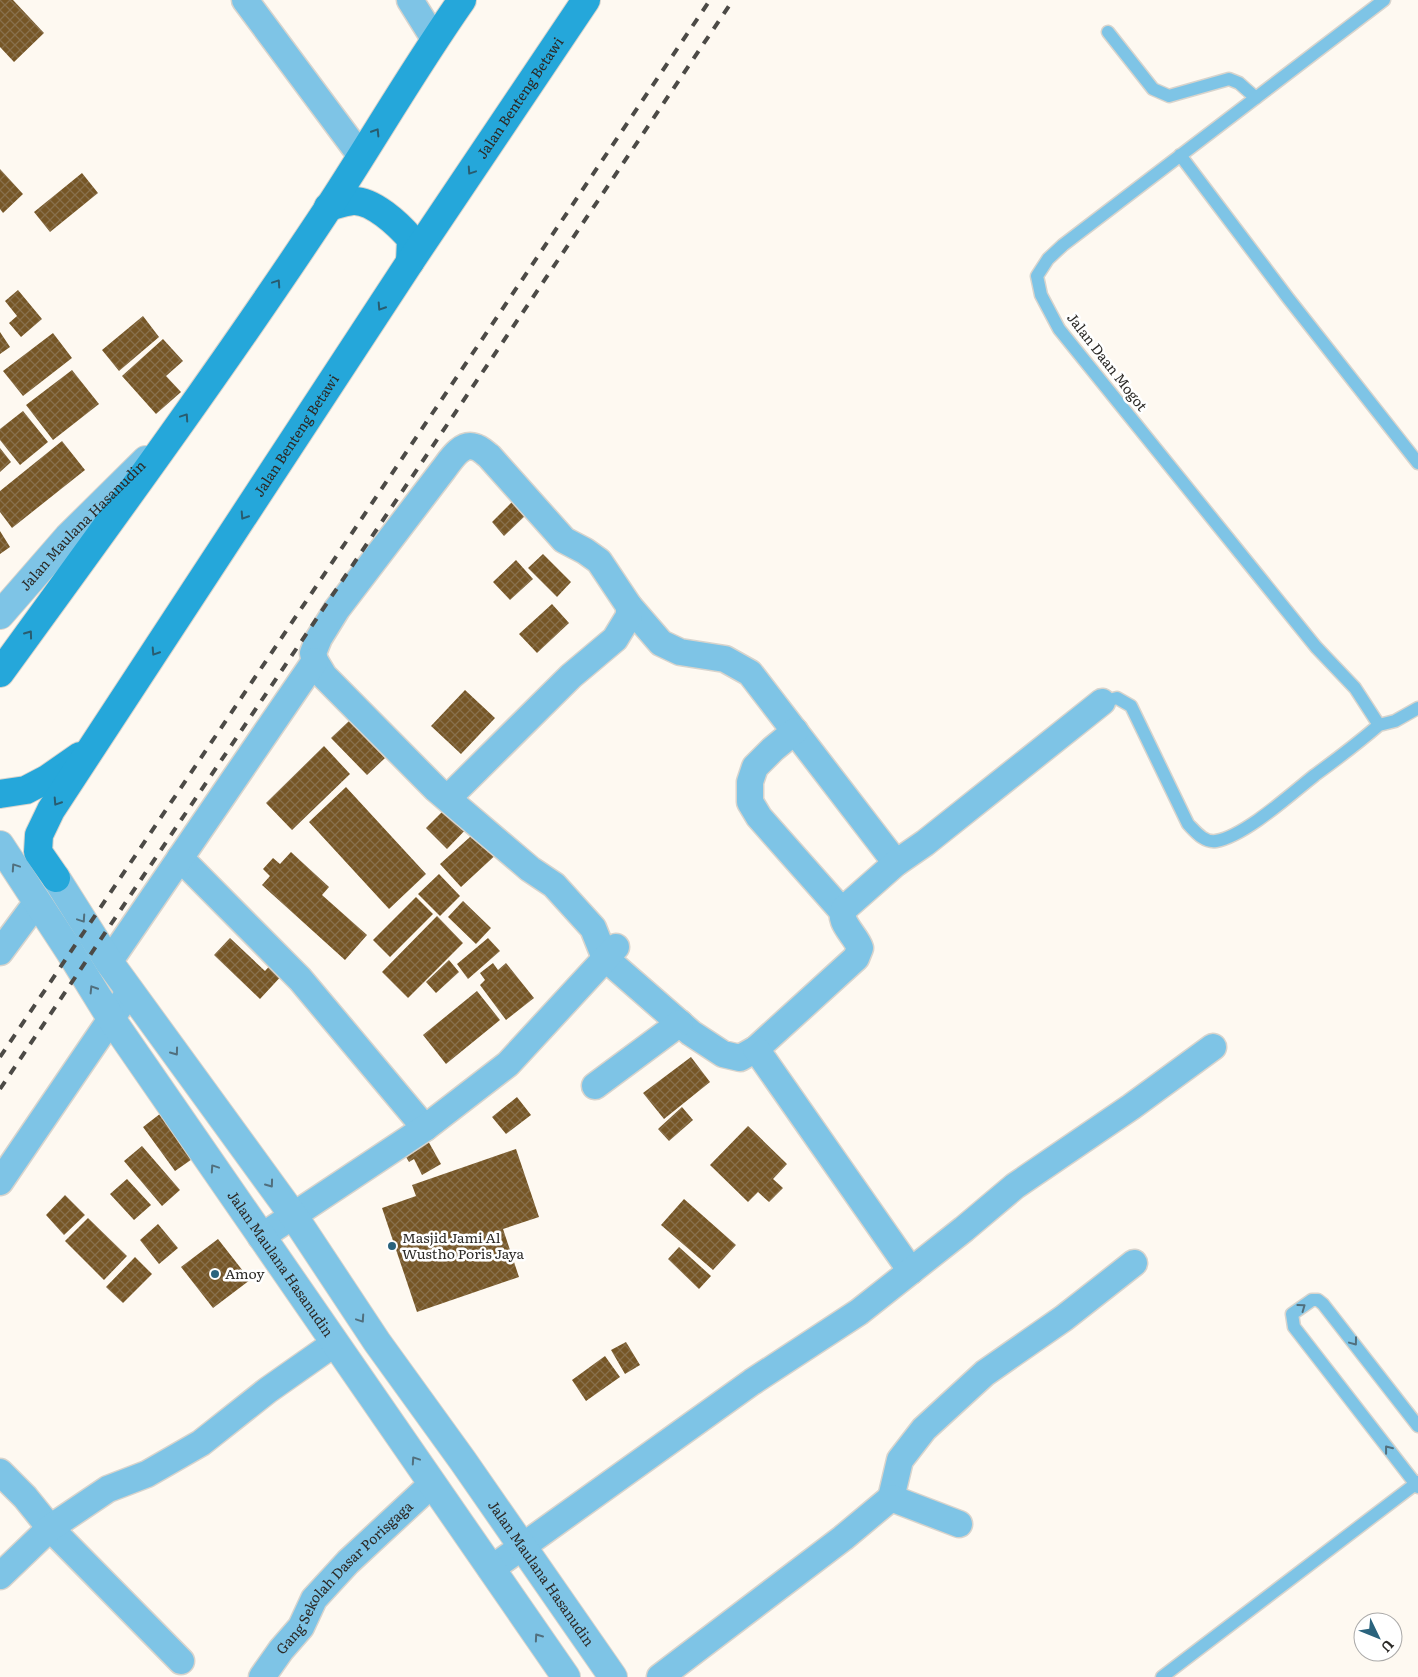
<svg xmlns="http://www.w3.org/2000/svg" width="1418" height="1677" font-family="Literata,serif">
<defs>
<pattern id="building-cross-hatch" width="8" height="8" patternUnits="userSpaceOnUse" patternTransform="scale(1.25)"><rect width="8" height="8" fill="#765626"/><path d="M0 0l8 8M0 8l8-8" fill="none" stroke="#88704c"/></pattern>
</defs>
<rect width="100%" height="100%" fill="#fef9f1"/>
<path fill="url(#building-cross-hatch)" d="M0 0H13L44 33 14 62 0 47Z
M0 169 23 194 3 213 0 209Z
M82 173 98 193 50 232 34 212Z
M18 290 42 319 21 337 9 323 17 316 5 301Z
M143 316 159 337 119 371 102 350Z
M0 332 10 347 0 354Z
M53 333 72 358 23 396 3 371Z
M163 339 183 361 166 376 181 392 156 414 122 376Z
M72 370 99 404 53 440 26 405Z
M23 411 48 442 20 465 0 440V429Z
M62 441 85 470 12 528 0 512V491Z
M0 448 11 462 0 472Z
M516 498 529 512 504 536 492 522Z
M0 531 10 547 0 554Z
M543 554 571 582 557 597 528 568Z
M516 560 533 579 510 600 493 582Z
M552 604 569 623 537 653 519 634Z
M465 690 495 718 461 754 431 726Z
M349 721 385 758 367 775 331 738Z
M324 746 350 774 292 830 266 803Z
M346 787 426 874 389 909 309 822Z
M451 803 471 824 447 849 426 828Z
M480 828 500 851 461 887 440 864Z
M291 852 329 887 322 895 367 935 345 960 262 885 270 876 263 869 273 858 280 864Z
M439 874 460 896 440 916 418 894Z
M416 897 433 914 390 957 373 940Z
M463 901 491 928 476 944 448 917Z
M437 916 463 943 408 998 382 972Z
M230 938 265 971 274 961 285 972 260 999 214 955Z
M488 938 500 951 468 979 457 964Z
M449 960 459 972 436 993 426 982Z
M493 963 498 970 506 963 534 998 506 1020 480 985 485 980 480 973Z
M477 991 500 1020 446 1064 423 1035Z
M691 1057 710 1082 664 1119 643 1093Z
M517 1097 531 1115 506 1134 492 1117Z
M682 1107 693 1120 669 1141 658 1129Z
M165 1110 198 1155 175 1171 143 1127Z
M748 1126 787 1164 773 1179 783 1188 769 1202 758 1192 748 1202 710 1165Z
M423 1132 441 1164 422 1175 414 1159 409 1162 399 1145Z
M142 1146 180 1190 162 1206 124 1161Z
M516 1149 539 1217 503 1229 519 1277 417 1312 382 1208 416 1196 412 1185Z
M127 1179 151 1205 134 1220 110 1194Z
M65 1195 85 1215 64 1235 46 1215Z
M684 1199 736 1245 713 1270 661 1225Z
M88 1218 127 1256 104 1280 65 1241Z
M158 1224 178 1248 159 1264 140 1240Z
M218 1239 250 1280 213 1308 181 1267Z
M679 1247 711 1276 699 1289 668 1259Z
M135 1257 152 1274 123 1303 106 1287Z
M626 1342 640 1365 625 1374 611 1350Z
M605 1356 620 1377 586 1401 572 1380Z"/>
<g fill="none" stroke-linecap="round" stroke-linejoin="round">
<defs>
<path id="service" d="M1384 0 1063 245 1048 259 1037 276 1041 295 1059 329 1316 647 1355 688 1379 725 1395 721 1418 708
M1108 32 1153 89 1169 96 1229 79 1239 83 1256 98
M1180 155 1288 298 1418 463
M1102 702 1117 698 1131 706 1188 824C1195 831 1204 843 1216 841 1245 836 1291 794 1315 775 1337 759 1358 743 1379 725
M1418 1426 1323 1304 1318 1300H1312L1292 1314 1294 1327 1418 1487
M1162 1677 1418 1482"/>
<g id="minor">
<path d="M245 0 361 156"/>
<path d="M410 0 435 40"/>
<path d="M629 606 661 643 680 652 725 659 750 673 896 863"/>
<path d="M795 731 773 749 755 767 750 782V802L759 817 843 912"/>
<path d="M448 798 571 676 615 639 629 616V606L599 561 585 551 564 540 489 456C485 453 480 448 475 447 461 442 450 461 443 470L337 609 319 638 313 653 315 661 324 676 436 789 530 869 554 885 593 928 605 958 691 1033 723 1054 740 1058 756 1049 856 958 860 948C856 935 836 921 845 908L896 863 925 843 1102 702"/>
<path d="M180 858 300 979 425 1128"/>
<path d="M0 952 37 902"/>
<path d="M109 962 315 661"/>
<path d="M756 1049 911 1271"/>
<path d="M595 1086 680 1023"/>
<path d="M0 1182 130 991"/>
<path d="M261 1237 425 1128 508 1064 616 947"/>
<path d="M0 1472 25 1497 50 1528 181 1661"/>
<path d="M891 1498 900 1460 924 1429 985 1373 1064 1318 1134 1263"/>
<path d="M491 1569 752 1382 859 1312 964 1229 1015 1186 1131 1107 1213 1047"/>
<path d="M0 1576 50 1528 108 1489 147 1474 201 1443 268 1390 335 1343"/>
<path id="s1" d="M262 1677 281 1650 301 1627 314 1599 348 1562 432 1484"/>
<path d="M660 1677 843 1538 891 1498 959 1524"/>
</g>
<g id="tertiary">
<path id="s2" d="M0 615 68 537 146 460"/>
<path id="s3" d="M0 845 70 952 112 1020 566 1677"/>
<path id="s4" d="M56 878 109 962 293 1215 377 1342 463 1461 613 1677"/>
</g>
<g id="secondary">
<path d="M328 207C336 205 344 202 352 201 372 199 399 225 411 239L410 262"/>
<path d="M0 673C112 519 224 366 329 207 374 138 415 67 462 0"/>
<path d="M0 794 26 790 47 779 80 756"/>
<path id="s5" d="M56 878 38 852 39 835 51 810 410 262 586 0"/>
</g>
</defs>
<use href="#service" stroke="#d8d4cd" stroke-width="15"/>
<use href="#minor" stroke="#d8d4cd" stroke-width="29"/>
<use href="#tertiary" stroke="#d8d4cd" stroke-width="30"/>
<use href="#secondary" stroke="#d8d4cd" stroke-width="30"/>
<use href="#service" stroke="#7ec4e6" stroke-width="12"/>
<use href="#minor" stroke="#7ec4e6" stroke-width="26"/>
<use href="#tertiary" stroke="#7ec4e6" stroke-width="28"/>
<use href="#secondary" stroke="#25a7da" stroke-width="28"/>
<path stroke="#4c4a46" stroke-width="4" stroke-dasharray="9 9" stroke-linecap="butt" d="M0 1057 710 0
M0 1089 733 0"/>
</g>
<defs><path id="oneway-chevron" d="M-2-3.5L2.5 0L-2 3.5" fill="none" stroke-width="1.6" stroke-linecap="round" stroke-linejoin="round" transform="scale(1.25)"/></defs>
<g stroke="#295c6f">
<use href="#oneway-chevron" transform="translate(376 132) rotate(-58)"/>
<use href="#oneway-chevron" transform="translate(471 171) rotate(124)"/>
<use href="#oneway-chevron" transform="translate(277 283) rotate(-56)"/>
<use href="#oneway-chevron" transform="translate(381 307) rotate(123)"/>
<use href="#oneway-chevron" transform="translate(185 417) rotate(-56)"/>
<use href="#oneway-chevron" transform="translate(244 516) rotate(123)"/>
<use href="#oneway-chevron" transform="translate(29 634) rotate(-54)"/>
<use href="#oneway-chevron" transform="translate(155 652) rotate(123)"/>
<use href="#oneway-chevron" transform="translate(57 802) rotate(123)"/>
</g>
<g stroke="#516f7d">
<use href="#oneway-chevron" transform="translate(15 867) rotate(-124)"/>
<use href="#oneway-chevron" transform="translate(82 919) rotate(56)"/>
<use href="#oneway-chevron" transform="translate(93 989) rotate(-122)"/>
<use href="#oneway-chevron" transform="translate(175 1052) rotate(54)"/>
<use href="#oneway-chevron" transform="translate(214 1168) rotate(-124)"/>
<use href="#oneway-chevron" transform="translate(270 1184) rotate(54)"/>
<use href="#oneway-chevron" transform="translate(1302 1307) rotate(-36)"/>
<use href="#oneway-chevron" transform="translate(361 1319) rotate(56)"/>
<use href="#oneway-chevron" transform="translate(1354 1342) rotate(53)"/>
<use href="#oneway-chevron" transform="translate(1388 1449) rotate(-128)"/>
<use href="#oneway-chevron" transform="translate(415 1460) rotate(-124)"/>
<use href="#oneway-chevron" transform="translate(538 1637) rotate(-125)"/>
</g>
<g fill="#2a637d" stroke="#fff" stroke-width="2">
<circle cx="392" cy="1246" r="5"/>
<circle cx="215" cy="1274" r="5"/>
</g>
<g text-anchor="middle" stroke-width="5" stroke-linejoin="round" paint-order="stroke">
<g font-size="14" fill="#2c2a27" stroke="#fff">
<text dy="5" stroke="none"><textPath href="#s5" startOffset="929">Jalan Benteng Betawi</textPath></text>
<text transform="translate(1107 362) rotate(52)" y="5">Jalan Daan Mogot</text>
<text dy="5" stroke="none"><textPath href="#s5" startOffset="524">Jalan Benteng Betawi</textPath></text>
<text dy="5" stroke="none"><textPath href="#s2" startOffset="122">Jalan Maulana Hasanudin</textPath></text>
<text dy="5" stroke="none"><textPath href="#s3" startOffset="504">Jalan Maulana Hasanudin</textPath></text>
<text dy="5" stroke="none"><textPath href="#s4" startOffset="848">Jalan Maulana Hasanudin</textPath></text>
<text dy="5" stroke="none"><textPath href="#s1" startOffset="130">Gang Sekolah Dasar Porisgaga</textPath></text>
</g>
<g font-size="14" fill="#2c2a27" stroke="#fff" text-anchor="start">
<text x="402" y="1243">Masjid Jami Al<tspan x="402" dy="16">Wustho Poris Jaya</tspan></text>
<text x="225" y="1279">Amoy</text>
</g>
</g>
<g transform="translate(1378 1637) rotate(133)"><circle r="24" fill="#ffffff" stroke="#abaaa9"/>
<path d="M0-4L9 19L0 12L-9 19Z" fill="#2a637d"/>
<text y="-8" font-size="14" font-weight="bold" text-anchor="middle" fill="#2c2a27">U</text>
</g>
</svg>
